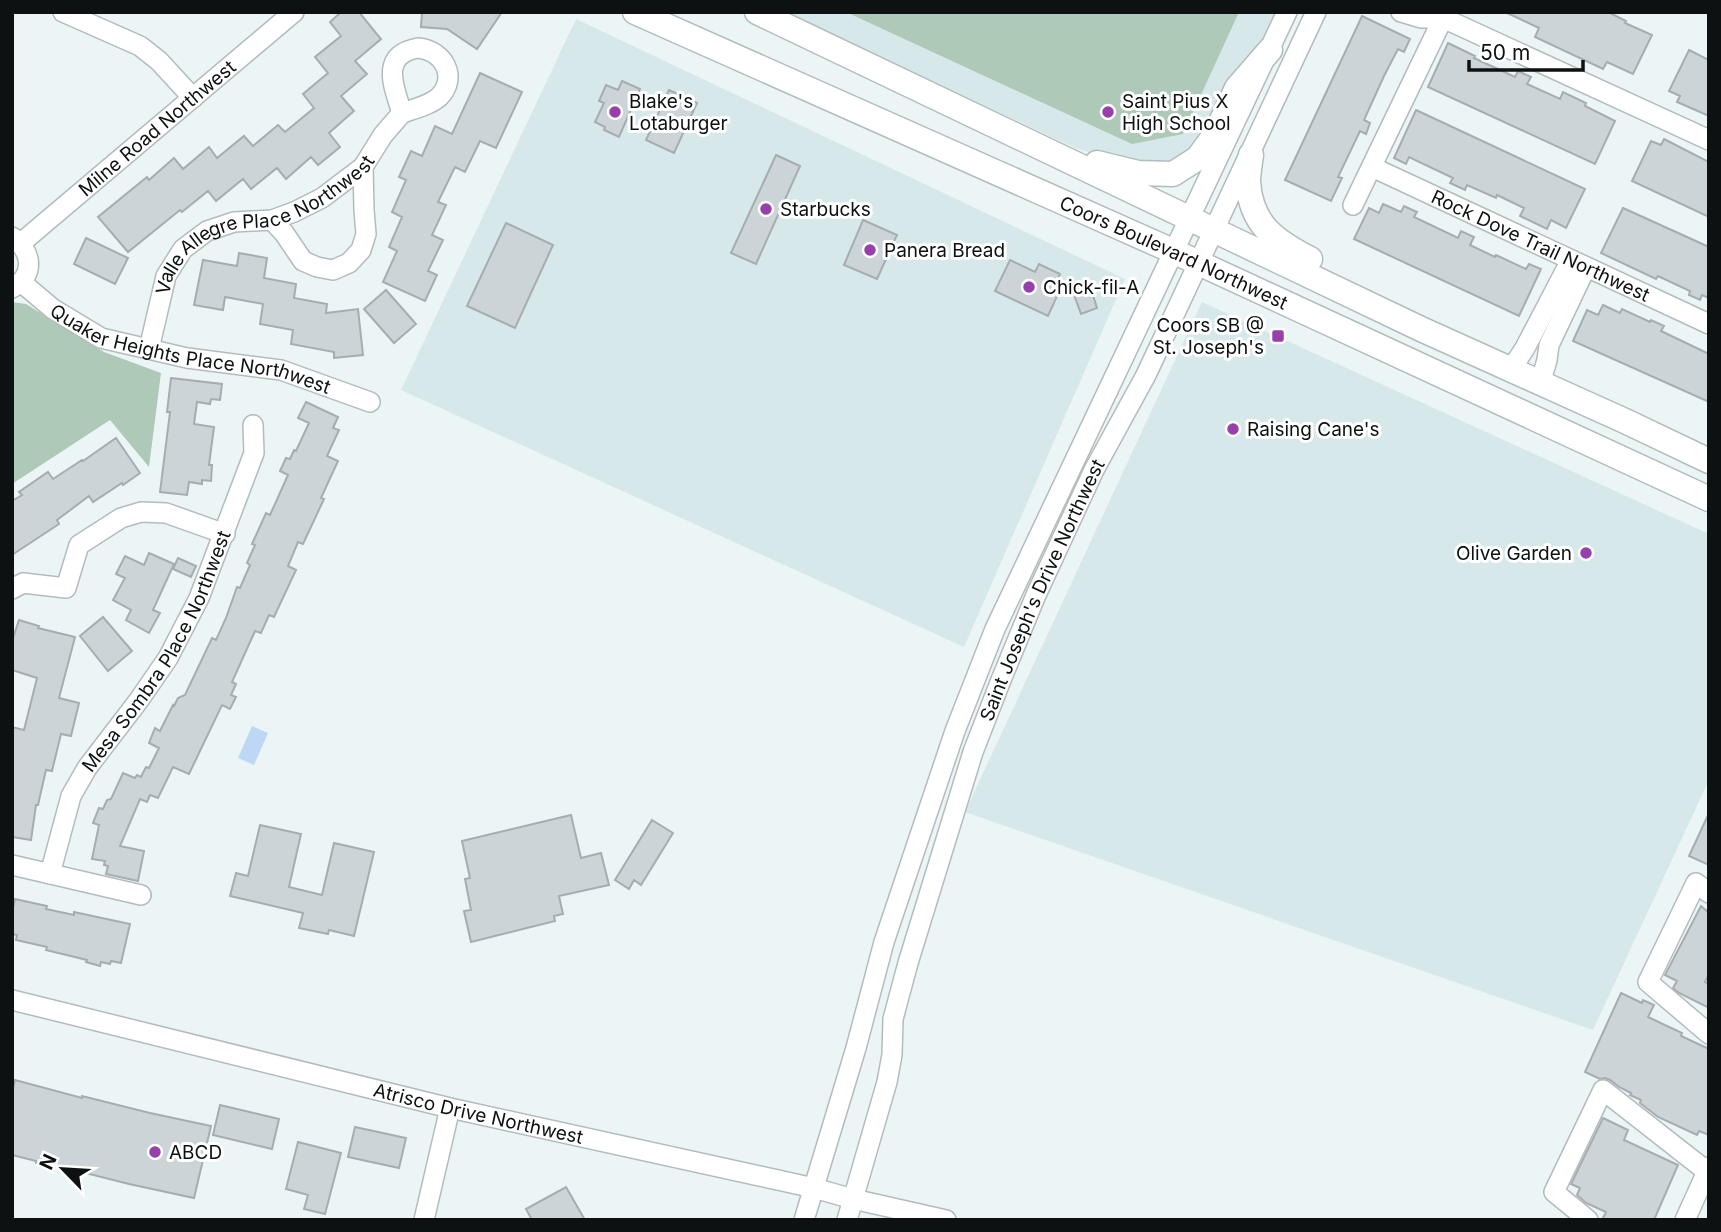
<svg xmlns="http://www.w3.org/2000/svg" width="1721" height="1232" font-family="Inter,sans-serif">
<rect width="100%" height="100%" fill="#ecf5f6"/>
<path fill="#d6e8ea" d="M784 12H1276L1261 44 1205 141 1169 167 1100 156 1073 147Z
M576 19 1125 279 964 647 401 390Z
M1202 302 1709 534V780L1593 1030 965 812Z"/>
<path fill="#aec9b7" d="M846 12H1239L1183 134 1132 144Z
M12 302 26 304 104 352 161 373 149 467 110 420 12 484Z"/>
<path fill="#bcd8f5" d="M252 726 268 733 254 765 238 758Z"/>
<path fill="#ccd4d8" stroke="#a5adb0" stroke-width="2" d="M341 12H359L381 39 355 61 367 74 341 96 354 111 329 133 340 147 318 165 311 157 286 179 277 168 251 189 243 179 216 201 208 191 182 212 180 210 128 252 98 217 147 177 149 180 174 158 183 169 209 147 217 158 244 136 253 146 278 125 285 132 314 108 303 94 328 73 315 57 341 36 330 22Z
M422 12H502L477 49 447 29 421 27Z
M1505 12H1608L1626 21 1625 23 1652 35 1633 74 1607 62 1603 69 1535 37 1539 28Z
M1362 16 1410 39 1404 52 1398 49 1384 76 1364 120 1370 123 1366 134 1360 131 1338 177 1342 178 1331 201 1285 180Z
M1448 43 1475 56 1474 58 1515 77 1518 71 1531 77 1527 84 1560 99 1563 92 1586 103 1585 106 1615 121 1595 164 1428 87Z
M1689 50 1709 60V116L1677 102 1680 96 1669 91Z
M480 73 522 92 496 148 480 141 465 172 455 167 438 202 446 205 432 235 443 240 428 271 437 275 425 301 383 282 397 251 389 247 402 217 392 212 406 180 399 177 411 151 422 156 435 126 452 134Z
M622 81 640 89 619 137 604 130 605 127 595 122 604 103 599 101 606 85 618 90Z
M669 90 697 103 674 153 646 140Z
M1416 110 1585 189 1566 228 1551 220 1547 229 1520 216 1524 208 1497 195 1496 198 1467 185 1465 190 1450 183 1453 178 1409 157 1406 164 1394 158Z
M1664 139 1709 162V217L1632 181 1651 141 1661 145Z
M776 155 800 166 756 264 731 253Z
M1383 204 1401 212 1404 206 1417 212 1414 217 1458 238 1461 231 1474 237 1470 245 1495 257 1496 255 1526 269 1529 264 1541 269 1519 316 1354 239 1369 208 1379 213Z
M1623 208 1709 247V298L1702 295 1700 300 1689 295 1690 291 1658 276 1656 279 1601 253Z
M863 220 897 235 877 279 844 265Z
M506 223 553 245 515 328 467 306Z
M86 238 128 258 115 284 74 264Z
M239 253 267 258 264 278 296 284 294 298 327 304 326 313 358 309 363 355 334 358V352L291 344 293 330 260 324 263 304 225 297 223 310 194 305 203 260 237 266Z
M1010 260 1035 272 1039 264 1060 274 1057 280 1063 283 1048 316 995 291Z
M1089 283 1097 308 1081 314 1072 289Z
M386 290 416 324 394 343 364 309Z
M1603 305 1620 313 1622 309 1650 322 1651 320 1664 326 1661 331 1709 354V402L1573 341 1587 310 1598 315Z
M171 378 222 384 220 400 211 399 210 404 197 402 194 424 214 427 209 465H212L211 481 202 480V484L189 482 187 495 160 492 170 412H167Z
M306 402 338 417 333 428 339 430 327 456 338 461 321 498 324 499 303 544 298 542 288 566 296 570 274 617 269 615 261 633 255 631 232 682 236 684 231 695 236 697 230 709 222 705 189 774 173 767 158 798 150 795 147 802 140 799 120 846 144 851 138 881 106 874 108 866 104 865 105 861 92 859 99 825 93 823 99 808 103 809 107 800 111 799 123 773 135 778 137 775 141 777 146 767 149 768 159 748 149 743 155 728 160 731 173 705 174 706 178 698 185 695 212 638 216 640 226 618 237 587 240 588 250 565 247 563 255 545 252 544 266 513 270 515 288 475 280 471 286 458 290 459 294 450 296 451 309 423 298 418Z
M116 438 140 473 123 485 122 483 93 502 89 496 57 520 59 524 12 555V501L22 495 19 492 48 472 53 479 82 460 83 461Z
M149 553 174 564 153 610 160 613 149 633 126 620 131 610 113 600 125 578 116 574 125 556 144 565Z
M178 558 196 566 191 577 173 569Z
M103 617 132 651 108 671 80 636Z
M19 620 39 626 38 628 75 637 59 698 79 703 71 736 61 734 52 771 46 770 38 805H36L31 840 12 837V727L24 730 37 678 12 670V641Z
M1709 813V865L1689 856Z
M571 815 581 858 601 853 609 885 559 896 563 914 554 916 555 921 471 942 464 911 471 910 465 879 470 878 462 841Z
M652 820 673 833 641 885 634 880 629 889 615 880Z
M260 825 301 834 289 887 322 895 334 843 374 852 354 936 329 930 328 934 299 928 303 913 230 896 236 873 248 876Z
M15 899 47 906 46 909 74 915V912L130 924 121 963 111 961 110 964 101 962 100 966 86 962 87 960 46 950 47 947 16 940 17 935 12 934V913Z
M1701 906 1709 913V974L1705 982 1709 984V1008L1679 993 1673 988 1677 981 1665 975Z
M1621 993 1642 1003 1643 1000 1654 1005 1648 1017 1682 1033 1681 1036 1709 1049V1135L1699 1131 1697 1135 1658 1117 1640 1103 1641 1100 1630 1095 1631 1093 1619 1087 1610 1080 1605 1078 1600 1079 1585 1072Z
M15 1080 82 1098V1096L150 1113 211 1126 194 1198 129 1184 62 1167 61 1168 36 1163V1161L12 1155V1092Z
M220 1105 279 1119 272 1149 213 1135Z
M1603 1118 1628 1130 1624 1140 1678 1165 1654 1220H1602L1606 1212 1586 1203 1577 1195 1580 1188 1571 1184Z
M355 1127 406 1138 399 1168 348 1157Z
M298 1142 341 1153 325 1214 304 1209 308 1195 286 1189Z
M566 1187 585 1220H532L526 1209Z"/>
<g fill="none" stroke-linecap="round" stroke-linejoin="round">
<defs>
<g id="minor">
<path d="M63 12 140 46 159 61 193 98"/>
<path d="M1401 12 1421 18H1443"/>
<path d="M1436 12 1443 18 1709 140"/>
<path d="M418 48C443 50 459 77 439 97 430 105 414 109 402 113 394 87 379 55 418 48Z"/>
<path id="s1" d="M1372 167 1709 324"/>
<path d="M1353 205 1446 12"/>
<path d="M272 220 284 233 303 261 317 267 333 270 349 263 361 250 366 234 364 210 363 167"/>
<path d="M12 237C32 250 36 276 12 288"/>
<path id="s2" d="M21 243 294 12"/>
<path id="s3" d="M21 282 53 309 101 338 187 358 281 370 370 402"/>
<path id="s4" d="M149 349 166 276 183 249 207 231 234 222 272 220 294 212 322 198 363 167 383 135 402 113"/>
<path d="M1510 371 1525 348 1571 260"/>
<path d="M1540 384 1547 360 1549 345 1586 267"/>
<path d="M12 589 23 583 66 588 79 545 121 518 141 512 166 513 225 534"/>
<path d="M12 865 141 895"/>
<path id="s5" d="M50 874 71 796 87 768 139 700 168 658 199 598 254 453 253 425"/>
<path d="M1709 893 1696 883 1648 982 1709 1034"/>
<path id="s6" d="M12 1000 450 1108 814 1188 853 1199 946 1220"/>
<path d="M424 1220 450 1108"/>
<path d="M804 1220 856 1048 884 942 955 731 995 629 1287 12"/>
<path id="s7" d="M847 1220 887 1082 892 1055 893 1019 908 963 973 752 1001 680 1036 595 1094 470 1146 375 1316 12"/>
<path d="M1588 1220 1554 1192 1603 1090 1709 1173"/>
<path d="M1685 1220 1709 1167"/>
</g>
<g id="major">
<path id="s8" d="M635 12 1175 252 1709 499"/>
<path d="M757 12 1421 329 1625 421 1709 461"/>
<path d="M1251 155C1250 163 1248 173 1248 182 1251 225 1275 241 1310 259"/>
<path d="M1097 163 1138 173 1173 174 1198 158 1215 135 1237 88 1270 50"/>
</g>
</defs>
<use href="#minor" stroke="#b3bcbd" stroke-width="22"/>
<use href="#major" stroke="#b3bcbd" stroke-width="27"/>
<use href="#minor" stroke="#fff" stroke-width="19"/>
<use href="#major" stroke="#fff" stroke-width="24"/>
</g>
<g fill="#9740ac" stroke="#fff" stroke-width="2.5">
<circle cx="615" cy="112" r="7"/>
<circle cx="1108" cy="112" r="7"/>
<circle cx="766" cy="209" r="7"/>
<circle cx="870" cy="250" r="7"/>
<circle cx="1029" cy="287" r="7"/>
<rect x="1271" y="329" width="14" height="14" rx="3.5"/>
<circle cx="1233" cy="429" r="7"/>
<circle cx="1586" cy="553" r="7"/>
<circle cx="155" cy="1152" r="7"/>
</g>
<g text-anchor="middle" stroke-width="6" stroke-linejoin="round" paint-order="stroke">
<g font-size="19" fill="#0e1111" stroke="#fff" text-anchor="start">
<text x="629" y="108">Blake's<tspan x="629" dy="22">Lotaburger</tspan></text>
<text x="1122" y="108">Saint Pius X<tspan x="1122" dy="22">High School</tspan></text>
<text x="780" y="216">Starbucks</text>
<text x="884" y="257">Panera Bread</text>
<text x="1043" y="294">Chick-fil-A</text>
<text x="1264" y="332" text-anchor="end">Coors SB @<tspan x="1264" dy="22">St. Joseph's</tspan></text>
<text x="1247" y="436">Raising Cane's</text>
<text x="1572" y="560" text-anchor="end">Olive Garden</text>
<text x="169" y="1159">ABCD</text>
</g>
<g font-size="19" fill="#0e1111" stroke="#fff">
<text dy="7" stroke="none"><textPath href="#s2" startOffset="178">Milne Road Northwest</textPath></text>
<text dy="7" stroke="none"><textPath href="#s4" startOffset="189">Valle Allegre Place Northwest</textPath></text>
<text dy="7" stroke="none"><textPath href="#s1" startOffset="186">Rock Dove Trail Northwest</textPath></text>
<text dy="7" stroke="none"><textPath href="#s8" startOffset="590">Coors Boulevard Northwest</textPath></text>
<text dy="7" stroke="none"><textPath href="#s3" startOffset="187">Quaker Heights Place Northwest</textPath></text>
<text dy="7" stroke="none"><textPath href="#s7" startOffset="662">Saint Joseph's Drive Northwest</textPath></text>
<text dy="7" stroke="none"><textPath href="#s5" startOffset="250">Mesa Sombra Place Northwest</textPath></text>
<text dy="7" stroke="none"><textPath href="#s6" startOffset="480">Atrisco Drive Northwest</textPath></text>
</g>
</g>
<rect width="1721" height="1232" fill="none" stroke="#0e1111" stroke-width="28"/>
<g transform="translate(63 1169) rotate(295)" stroke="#ffffff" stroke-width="5" paint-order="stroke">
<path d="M0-5L12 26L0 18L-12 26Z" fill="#0e1111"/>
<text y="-10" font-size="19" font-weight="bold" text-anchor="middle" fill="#0e1111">N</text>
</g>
<path d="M1469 60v10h114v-10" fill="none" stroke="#0e1111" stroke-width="3.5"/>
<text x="1480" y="60" font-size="21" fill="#0e1111" stroke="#ffffff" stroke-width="5" paint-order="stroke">50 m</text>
</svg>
